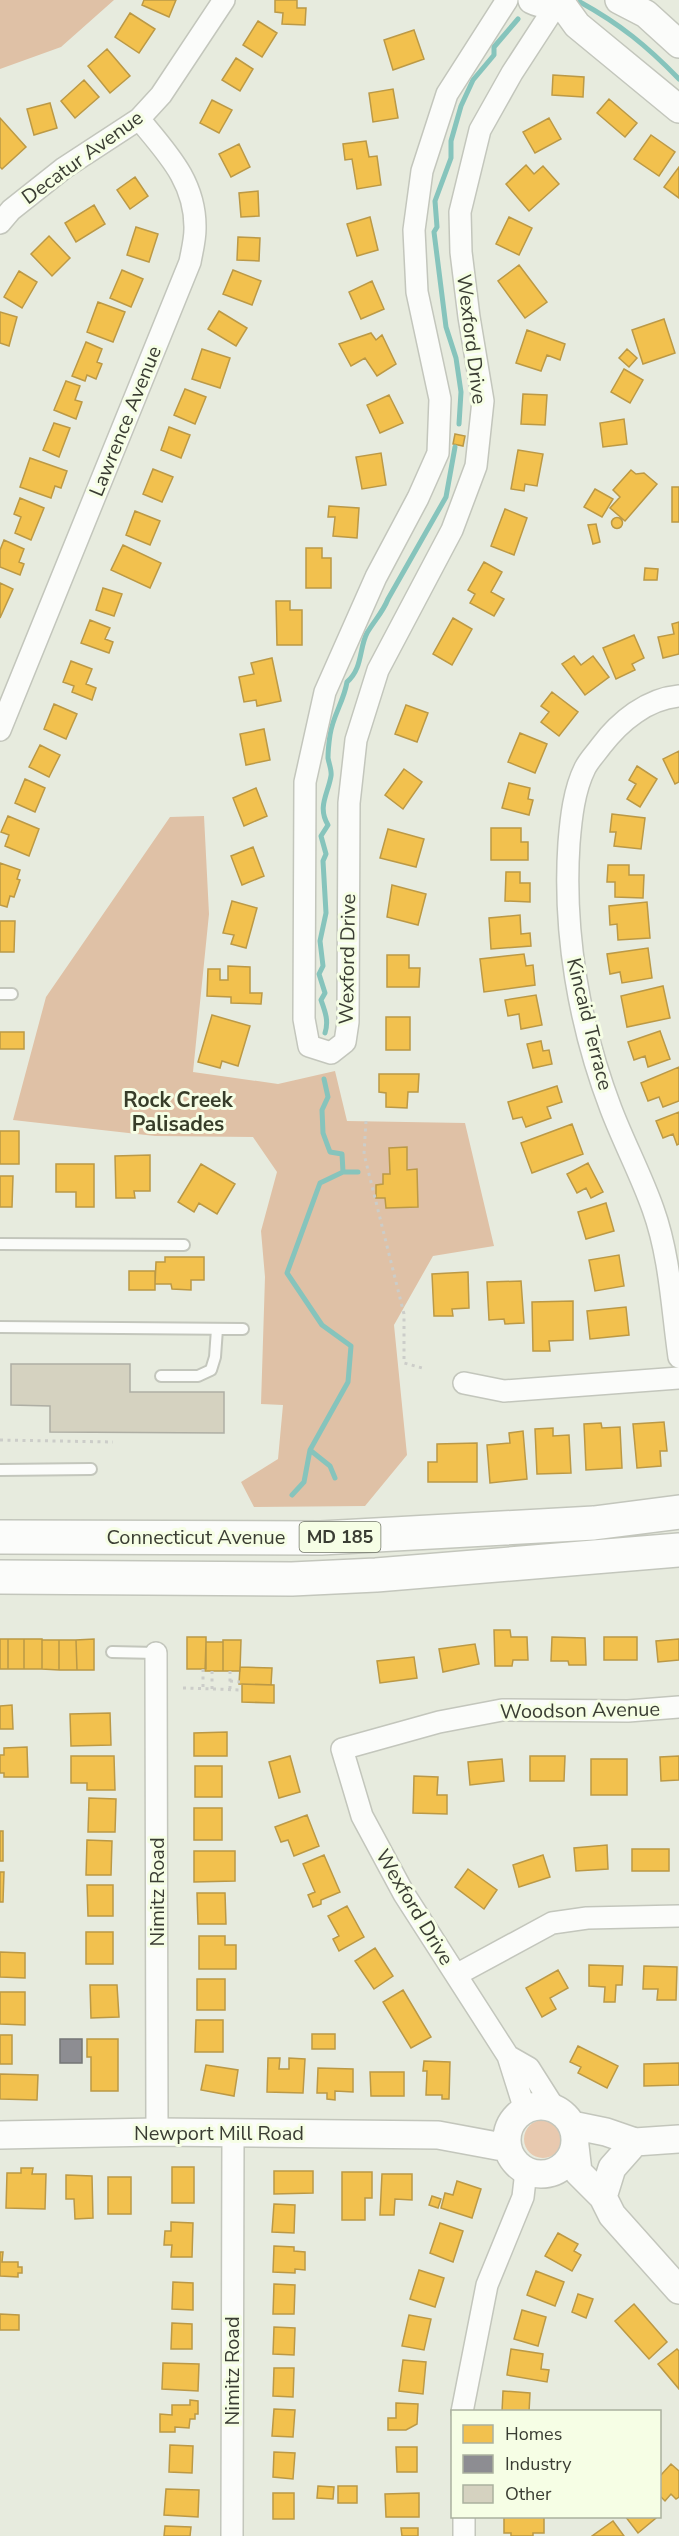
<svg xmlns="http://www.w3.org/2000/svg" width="679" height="2536" font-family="'Nunito Sans',sans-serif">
<rect width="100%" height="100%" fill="#e7ebde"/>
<path fill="#e8c9af" d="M524 2139a19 19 0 1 1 38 0a19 19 0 1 1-38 0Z"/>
<path fill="#dfc1a6" d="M0 0H114L61 47 0 69Z
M204 816 209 914 193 1072 278 1084 335 1071 347 1121 465 1123 494 1246 433 1256 394 1325 407 1455 365 1506 254 1507 241 1482 278 1459 283 1405 261 1404 265 1277 261 1231 277 1172 253 1137 155 1136 13 1120 46 997 170 817Z"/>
<path fill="#f2c14e" stroke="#bb9946" stroke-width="1.5" d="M144 0H176L169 17 142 5Z
M275 0H297V8H306L305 25 282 24 283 13 275 12Z
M130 13 155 29 139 53 115 37Z
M258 21 277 33 262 57 243 45Z
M414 30 424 59 393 70 384 40Z
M107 49 130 76 110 93 88 66Z
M236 58 253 69 240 91 222 80Z
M553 75 584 77 583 97 552 95Z
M84 80 99 97 75 118 61 101Z
M393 89 398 118 373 122 369 93Z
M609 99 637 123 625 137 597 113Z
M212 100 232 110 219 133 200 123Z
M50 103 57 128 34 135 27 109Z
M0 118 26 147 2 169 0 167Z
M549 118 561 139 535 153 523 132Z
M651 135 675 152 659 176 634 159Z
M366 141 369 157 377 156 381 185 357 189 352 159 345 160 343 144Z
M239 144 250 167 231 177 219 154Z
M526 165 534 174 543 166 559 184 529 211 506 184Z
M679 167V198L664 187Z
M135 177 148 196 130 209 117 190Z
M258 191 259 216 241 217 239 193Z
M94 205 105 224 76 242 65 223Z
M370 217 378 250 357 256 347 224Z
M509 217 532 228 519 255 496 244Z
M136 227 158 234 149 262 127 255Z
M49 236 70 258 52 276 31 254Z
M238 237 260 238 259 261 237 260Z
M519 265 547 302 525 318 498 281Z
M122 270 143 279 131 307 110 298Z
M233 270 261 281 252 305 223 294Z
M19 271 37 282 22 308 4 297Z
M372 281 384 309 361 319 349 292Z
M98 302 125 312 113 342 87 332Z
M219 311 247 328 236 346 208 329Z
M0 312 17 317 9 346 0 343Z
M664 319 675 353 643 364 632 330Z
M527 330 565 344 560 360 547 355 541 371 516 363Z
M371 333 376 340 382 335 396 364 377 376 365 358 351 366 339 344Z
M86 342 102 349 97 362 102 364 96 379 87 375 85 381 72 376Z
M202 349 230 358 220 388 192 379Z
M627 349 637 358 629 367 619 358Z
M624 369 643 380 630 403 611 392Z
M66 381 80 386 75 400 82 402 76 419 54 410Z
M185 389 206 397 195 424 174 415Z
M523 394 547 395 545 425 521 424Z
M389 395 403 423 380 433 367 405Z
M624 419 627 444 603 447 600 423Z
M54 423 70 428 59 457 43 450Z
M169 427 190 435 181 458 161 450Z
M455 434 465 436 463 446 453 444Z
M518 450 543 454 537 486 525 484 524 491 511 489Z
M381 453 386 485 362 489 356 457Z
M30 458 67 471 61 488 55 486 51 498 20 487Z
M153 469 173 477 162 502 143 494Z
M631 470 636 474 644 473 657 484 625 521 610 508 620 497 613 490Z
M672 487H679V522H672Z
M595 489 613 499 602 517 584 507Z
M20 498 44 508 31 540 15 533 21 517 14 514Z
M329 506 359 508 357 538 333 536 335 517H328Z
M505 509 527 518 514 555 491 546Z
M135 511 160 521 150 545 126 535Z
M611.5 523a5.5 5.5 0 1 1 11 0a5.5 5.5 0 1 1-11 0Z
M596 524 600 542 593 544 588 525Z
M4 540 24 549 19 562 24 564 20 575 0 567V550Z
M123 545 161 563 150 588 111 570Z
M306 548H322V558H331V588H306Z
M484 562 502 572 491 592 504 599 494 616 470 603 475 594 468 590Z
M645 568 658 569 657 580H644Z
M0 583 13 589 0 618Z
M103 588 122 594 114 616 96 610Z
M276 601H290V610H302V645H277Z
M453 618 472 629 452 665 433 654Z
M90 620 110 628 105 639 113 642 109 653 81 643Z
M679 622V654L663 658 658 637 674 634 672 624Z
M634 635 644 658 632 664 635 670 616 679 603 648Z
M574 656 581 665 593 656 609 677 585 695 562 664Z
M272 658 281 701 257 706 256 700 244 702 239 677 254 674 251 663Z
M71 661 92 669 86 684 96 688 92 700 72 692 74 686 63 682Z
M552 692 578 712 559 736 541 722 549 712 541 706Z
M54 704 77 714 66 739 44 729Z
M406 705 428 713 417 742 395 734Z
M264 729 270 760 246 765 240 734Z
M520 733 547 744 535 773 508 762Z
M40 745 60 755 49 777 29 767Z
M679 751V782L675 784 663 759Z
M637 766 657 779 640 807 627 799 636 784 629 780Z
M404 769 422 782 403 809 385 795Z
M25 779 45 788 35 812 15 803Z
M509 783 530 788 528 799 533 800 529 815 502 808Z
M256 788 267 816 244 826 233 798Z
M612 814 645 818 641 849 614 846 616 832H610Z
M8 816 39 829 29 856 5 846 9 835 1 832Z
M491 828H521V842H528V860H491Z
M388 829 424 839 416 867 380 858Z
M253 847 264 876 242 885 231 856Z
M0 863 20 870 17 879 20 880 14 897 10 896 7 907 0 905Z
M608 865H629V875H644L643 898 615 897V882H607Z
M506 872H520V883H530V902L505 901Z
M392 885 426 894 418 925 387 917Z
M232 901 257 908 246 948 231 944 234 935 223 933Z
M647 902 650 938 618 940 617 924 610 925 609 906Z
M520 915 521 934 530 933 531 946 491 949 489 918Z
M0 921H15L14 952H0Z
M648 948 652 978 622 983 620 972 610 974 607 954Z
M524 954 526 966 533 965 535 985 484 992 480 959Z
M387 955H409V968H420L419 987H387Z
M228 966 250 967V993H262L261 1004 231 1003V997L207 996 208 969H220V980H228Z
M663 986 670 1018 627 1027 621 996Z
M536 995 542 1025 521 1029 519 1014 508 1016 505 1000Z
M212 1015 250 1026 238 1066 222 1061 220 1068 198 1062Z
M386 1017H410V1050H386Z
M660 1031 670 1059 648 1067 645 1056 634 1060 628 1042Z
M0 1032H24V1049H0Z
M541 1041 543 1051 549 1050 552 1064 533 1068 527 1044Z
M679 1067V1101L663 1107 659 1097 648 1101 641 1083Z
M379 1074H419L418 1092H408L407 1108 386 1107V1093L379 1092Z
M557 1086 562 1102 547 1107 551 1118 526 1127 522 1117 513 1119 508 1102Z
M679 1112V1144L677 1145 673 1134 663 1138 656 1121Z
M572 1124 583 1154 532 1173 521 1143Z
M0 1131H19V1164H0Z
M407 1147V1170L417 1169 418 1207 386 1208 385 1198H376V1185L383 1184V1174H390L389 1148Z
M150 1155V1191H134L135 1198H116L115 1156Z
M588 1163 603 1192 591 1198 586 1188 577 1193 567 1174Z
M56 1164H94V1207H76V1192H56Z
M201 1164 235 1184 217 1214 199 1203 194 1212 178 1202Z
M0 1176H13L12 1207H0Z
M606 1203 614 1231 586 1239 578 1212Z
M619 1255 624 1286 595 1291 589 1260Z
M165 1257H204V1280H191V1290L172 1289 171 1284H155L156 1262H165Z
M129 1271H155V1290H129Z
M468 1272 469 1308 452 1309 453 1316H434L432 1274Z
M521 1281 524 1323 505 1324 504 1319 489 1320 487 1282Z
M573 1301V1340L549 1341 550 1351H533L532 1302Z
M626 1307 629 1335 590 1339 587 1311Z
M664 1422 667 1451H660L661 1466 637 1468 633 1424Z
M601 1423 602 1428 620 1427 622 1468 586 1470 584 1424Z
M553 1428V1436L569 1435 571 1473 537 1474 535 1429Z
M523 1431 527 1479 490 1483 487 1445 510 1443 509 1433Z
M477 1443V1482H428V1462H437V1444Z
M494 1630H510L511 1637H527L528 1660H513L512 1666H495Z
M187 1637H206V1669H187Z
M552 1637 585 1638 586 1665H569L568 1661H551Z
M604 1637H637V1660H604Z
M0 1639H8V1669H0Z
M8 1639H24V1669H8Z
M24 1639H42V1669H24Z
M94 1639V1670H77L76 1640Z
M679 1639V1660L658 1662 656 1641Z
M42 1640H59V1670L42 1669Z
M59 1640H76L77 1670H59Z
M223 1640H241L240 1671H223Z
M206 1642H223V1671H205Z
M475 1644 479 1664 443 1672 439 1649Z
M414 1657 417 1678 380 1683 377 1661Z
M240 1667 272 1668 271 1685 239 1684Z
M242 1684 274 1685V1703L242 1702Z
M12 1705 13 1729H0V1706Z
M110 1713 111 1745 71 1746 70 1714Z
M227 1732V1756H194V1733Z
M27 1747 28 1777H4V1773H0V1755H4V1748Z
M71 1756H114L115 1790H87V1783H71Z
M290 1756 300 1792 279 1798 269 1762Z
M530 1756H565L564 1781H530Z
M679 1756V1780L661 1781 660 1757Z
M502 1759 504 1781 470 1785 468 1762Z
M591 1759H627V1795H591Z
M195 1766H222V1797H195Z
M414 1776 438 1777 437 1795H447V1814L413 1813Z
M89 1798 116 1799 115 1832H88Z
M194 1808H222V1840H194Z
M307 1815 319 1846 294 1856 288 1840 281 1842 275 1827Z
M0 1831H3V1861H0Z
M87 1840 112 1841 111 1875H86Z
M607 1845 608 1869 576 1871 574 1848Z
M632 1849H669V1871H632Z
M194 1851H235V1881L194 1882Z
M324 1855 340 1892 321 1900V1904L313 1907 308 1895 315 1892 303 1864Z
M543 1855 550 1877 519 1887 513 1865Z
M468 1869 497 1890 484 1909 455 1887Z
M0 1872H4L3 1902H0Z
M87 1885H113V1916H88Z
M197 1893H225L226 1924H198Z
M347 1906 364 1937 339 1951 333 1939 339 1936 328 1916Z
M86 1932H113V1964H86Z
M199 1936H225V1945H236V1969H199Z
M375 1948 393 1976 374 1989 355 1961Z
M0 1952 25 1953V1978L0 1977Z
M589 1965 623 1966 622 1985H616L615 2002H604L605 1987 589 1986Z
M644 1966 677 1967 676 2000H657L658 1989H643Z
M558 1970 568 1988 550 1998 556 2009 542 2017 526 1988Z
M197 1979H225V2010H197Z
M90 1985H117L119 2017 91 2018Z
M403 1990 431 2037 411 2048 383 2002Z
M0 1992H25V2025L0 2024Z
M196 2020H223V2052H195Z
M312 2034H335V2049H312Z
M0 2035H12V2064H0Z
M87 2039H118V2091H91V2057H87Z
M578 2046 618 2066 607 2088 578 2073 581 2067 570 2062Z
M268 2058H280L279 2069H289V2058L305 2059 303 2093 267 2092Z
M424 2061 450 2062 449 2099H442V2095H426L427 2071H423Z
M679 2063V2085L644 2086V2064Z
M206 2065 238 2070 234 2096 201 2090Z
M318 2068 353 2069V2092L335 2091V2100L327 2099V2093H317Z
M370 2072H404V2096H371Z
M0 2074 38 2075 37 2100 0 2099Z
M172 2167H194V2203H172Z
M21 2168H33L32 2174H46L45 2209 6 2208 7 2173H21Z
M274 2171H313V2193L274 2194Z
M342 2172H372V2198H365V2220H342Z
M382 2174H412V2200L395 2199 394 2215H380Z
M66 2175 92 2176 93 2218 75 2219 74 2199H66Z
M108 2177H131V2214H108Z
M457 2181 481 2189 472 2218 441 2208 445 2193 453 2195Z
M432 2196 441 2199 438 2208 429 2205Z
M274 2204 295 2205 294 2233 272 2232Z
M171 2222 193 2223 192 2257H171L172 2245H164L165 2231H171Z
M440 2223 463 2231 453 2262 430 2253Z
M558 2233 578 2244 574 2251 581 2255 572 2271 545 2256Z
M274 2246 294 2247V2251L305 2252V2270L295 2269V2273L273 2272Z
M0 2252H3L2 2262H18V2267H22V2273H18V2277L0 2276Z
M419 2270 444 2278 435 2307 410 2299Z
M536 2271 564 2282 555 2306 527 2295Z
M173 2282 193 2283V2310L172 2309Z
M274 2284 295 2285 294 2314H273Z
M578 2294 593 2299 586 2318 572 2312Z
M634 2304 667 2342 649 2359 615 2321Z
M522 2310 546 2317 538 2346 514 2339Z
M0 2314 19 2315V2330H0Z
M409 2315 431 2319 424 2350 402 2346Z
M172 2323 192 2324V2349H171Z
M274 2327 295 2328 294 2355 273 2354Z
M511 2349 543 2354 541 2369 549 2370 547 2382 507 2375Z
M677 2349 679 2351V2389L658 2364Z
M403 2360 426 2362 423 2394 399 2391Z
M163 2363 199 2364 198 2391 162 2389Z
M274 2368H294L293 2397 273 2396Z
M503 2391 530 2393 529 2412H502Z
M190 2400 198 2401V2414H195V2419H190L189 2428 175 2427V2432H160V2414L172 2415V2405H190Z
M396 2403 418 2404 417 2424 406 2430H388V2418H396Z
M274 2409 295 2410 293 2437 272 2436Z
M170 2445 193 2446 192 2473 169 2472Z
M396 2447H417V2472H397Z
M274 2452 295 2453 293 2479 273 2477Z
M671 2464 679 2471V2497L676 2499 671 2494 665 2501 660 2496V2476Z
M318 2486 334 2487 333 2499 317 2498Z
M338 2486H357V2503H338Z
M166 2489 199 2490 198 2517 164 2515Z
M273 2493H294V2519H273Z
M419 2493V2517H386L385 2494Z
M504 2516H544V2533H533V2536H511V2533H504Z
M625 2516H655L656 2518 638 2533Z
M613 2521 624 2536H592Z
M165 2526 191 2527 190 2536H164Z
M401 2528H418V2536H402Z"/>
<path fill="#8d8d92" stroke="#747576" stroke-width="1.5" d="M60 2039H82V2063H60Z"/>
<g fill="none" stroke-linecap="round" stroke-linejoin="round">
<path stroke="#86c4bc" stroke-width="5" d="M580 2C620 24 647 46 679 79
M459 424 461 392 456 358 446 327 434 232 437 227 435 201 451 158V141L461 106 473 80 494 55V47L518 19
M325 1033C329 1021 325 1011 321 1000L325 993 319 974 323 966 320 941 326 913 323 861 326 854 321 836 328 825C317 807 328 794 331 776 332 771 329 764 328 758 328 751 329 742 330 735 333 715 344 701 347 682 363 668 359 648 367 633 374 621 383 612 388 599L446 497 455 447
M324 1079 328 1097 322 1110 323 1133 330 1152 342 1154 343 1172H358
M335 1478 330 1466 310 1450 348 1382 351 1346 322 1325 287 1273 320 1183 343 1172
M292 1495 304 1482 310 1450"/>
</g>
<path fill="#d5d2c0" stroke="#aeaea4" stroke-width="1.5" d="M11 1364H130V1392H224V1433L50 1432V1406L11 1405Z"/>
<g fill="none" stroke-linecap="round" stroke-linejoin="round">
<defs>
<path id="service" d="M0 994H12
M0 1244 184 1245
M0 1327 243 1329
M161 1376H198L211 1370 215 1357 217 1329
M0 1470 91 1469
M112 1652 156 1653"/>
<path id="minor" d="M507 0 447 94 422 171 414 230 417 292 440 399 438 453 418 498 376 577 325 692 305 782 304 1019 309 1046 331 1053 345 1042 348 1022 349 803 356 740 378 670 452 530 476 466 483 401 469 317 461 252 460 212 480 130 512 73 549 16 553 4
M0 223 11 210 64 168 139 119 161 95 224 0
M679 696C647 699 620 721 601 746 596 753 589 760 585 768 574 790 571 818 569 843 563 932 579 1025 611 1109 624 1143 641 1175 653 1209 670 1256 672 1308 679 1357
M0 730 190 262C192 251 195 240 195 229 196 182 167 153 139 119
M464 1383 504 1391 679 1378
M156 1653 157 2132
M456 1975 552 1923 587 1918 679 1916
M508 2056 529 2068 555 2109
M525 2110 508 2056 404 1894 362 1816 342 1749 439 1722 502 1710 628 1711 679 1707
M462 2412 487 2285 523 2197 526 2171
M464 2516V2536
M232 2536 233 2133"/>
<path id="tertiary" d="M532 0C542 5 550 5 559 0L577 25 679 109
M619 0 646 14 679 44
M507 2140a34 34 0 1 1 68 0a34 34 0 1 1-68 0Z
M572 2125 606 2132 635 2142 679 2139
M0 2135 157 2132 438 2135 508 2148
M575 2146 578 2172 603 2197 612 2215 679 2290
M603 2197 612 2168 635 2142"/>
<path id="primary" d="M0 1537 321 1538 594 1523 679 1512
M0 1577 292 1579 376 1575 679 1550"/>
</defs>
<use href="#service" stroke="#c3c6bc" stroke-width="14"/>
<use href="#minor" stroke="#c3c6bc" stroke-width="24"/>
<use href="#tertiary" stroke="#c3c6bc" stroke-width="30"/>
<use href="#primary" stroke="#c3c6bc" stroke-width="36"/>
<path stroke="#cccdc9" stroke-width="3" stroke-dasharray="3 4.5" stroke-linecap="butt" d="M366 1121 364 1154 404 1314V1363L426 1369
M0 1440 113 1442
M203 1669V1689
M230 1681 240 1682
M183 1688 242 1690
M212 1689V1671
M230 1689V1671"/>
<use href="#service" stroke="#fbfcfa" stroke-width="10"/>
<use href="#minor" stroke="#fbfcfa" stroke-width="21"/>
<use href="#tertiary" stroke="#fbfcfa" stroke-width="27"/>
<use href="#primary" stroke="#fbfcfa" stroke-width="33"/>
</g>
<g text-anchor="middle" stroke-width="6" stroke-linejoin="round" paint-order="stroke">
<rect fill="#f6fee5" stroke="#727768" stroke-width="1.5" x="299.5" y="1522" width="81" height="30" rx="4.5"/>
<g font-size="18" font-weight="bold" fill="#3a3d33">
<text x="340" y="1543">MD 185</text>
</g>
<g font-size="20" fill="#3a3d33" stroke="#f6fee5">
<text transform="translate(82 157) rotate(-36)" y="7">Decatur Avenue</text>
<text transform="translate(472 339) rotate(83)" y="7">Wexford Drive</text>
<text transform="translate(125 421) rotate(-68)" y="7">Lawrence Avenue</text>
<text transform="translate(347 959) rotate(-89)" y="7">Wexford Drive</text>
<text transform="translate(590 1024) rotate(76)" y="7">Kincaid Terrace</text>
<text x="196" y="1544">Connecticut Avenue</text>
<text transform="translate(580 1710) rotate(-1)" y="7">Woodson Avenue</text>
<text transform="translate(157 1892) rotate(-90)" y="7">Nimitz Road</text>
<text transform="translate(415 1907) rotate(59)" y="7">Wexford Drive</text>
<text x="219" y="2140">Newport Mill Road</text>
<text transform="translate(232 2371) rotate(-90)" y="7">Nimitz Road</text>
</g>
<g font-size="21" font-weight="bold" fill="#373d29" stroke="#f6fee5">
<text x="178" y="1107">Rock Creek<tspan x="178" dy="24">Palisades</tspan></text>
</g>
</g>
<rect x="451" y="2410" width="210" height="108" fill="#f6fee5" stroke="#abb19e" stroke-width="1.5"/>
<rect x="463" y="2425" width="30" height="18" fill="#f2c14e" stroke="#abb19e" stroke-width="1.5"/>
<text x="505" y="2440" font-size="18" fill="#3a3d33">Homes</text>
<rect x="463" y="2455" width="30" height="18" fill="#8d8d92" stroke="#abb19e" stroke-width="1.5"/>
<text x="505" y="2470" font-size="18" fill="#3a3d33">Industry</text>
<rect x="463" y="2485" width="30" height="18" fill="#d5d2c0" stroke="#abb19e" stroke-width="1.5"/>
<text x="505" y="2500" font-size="18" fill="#3a3d33">Other</text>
</svg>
